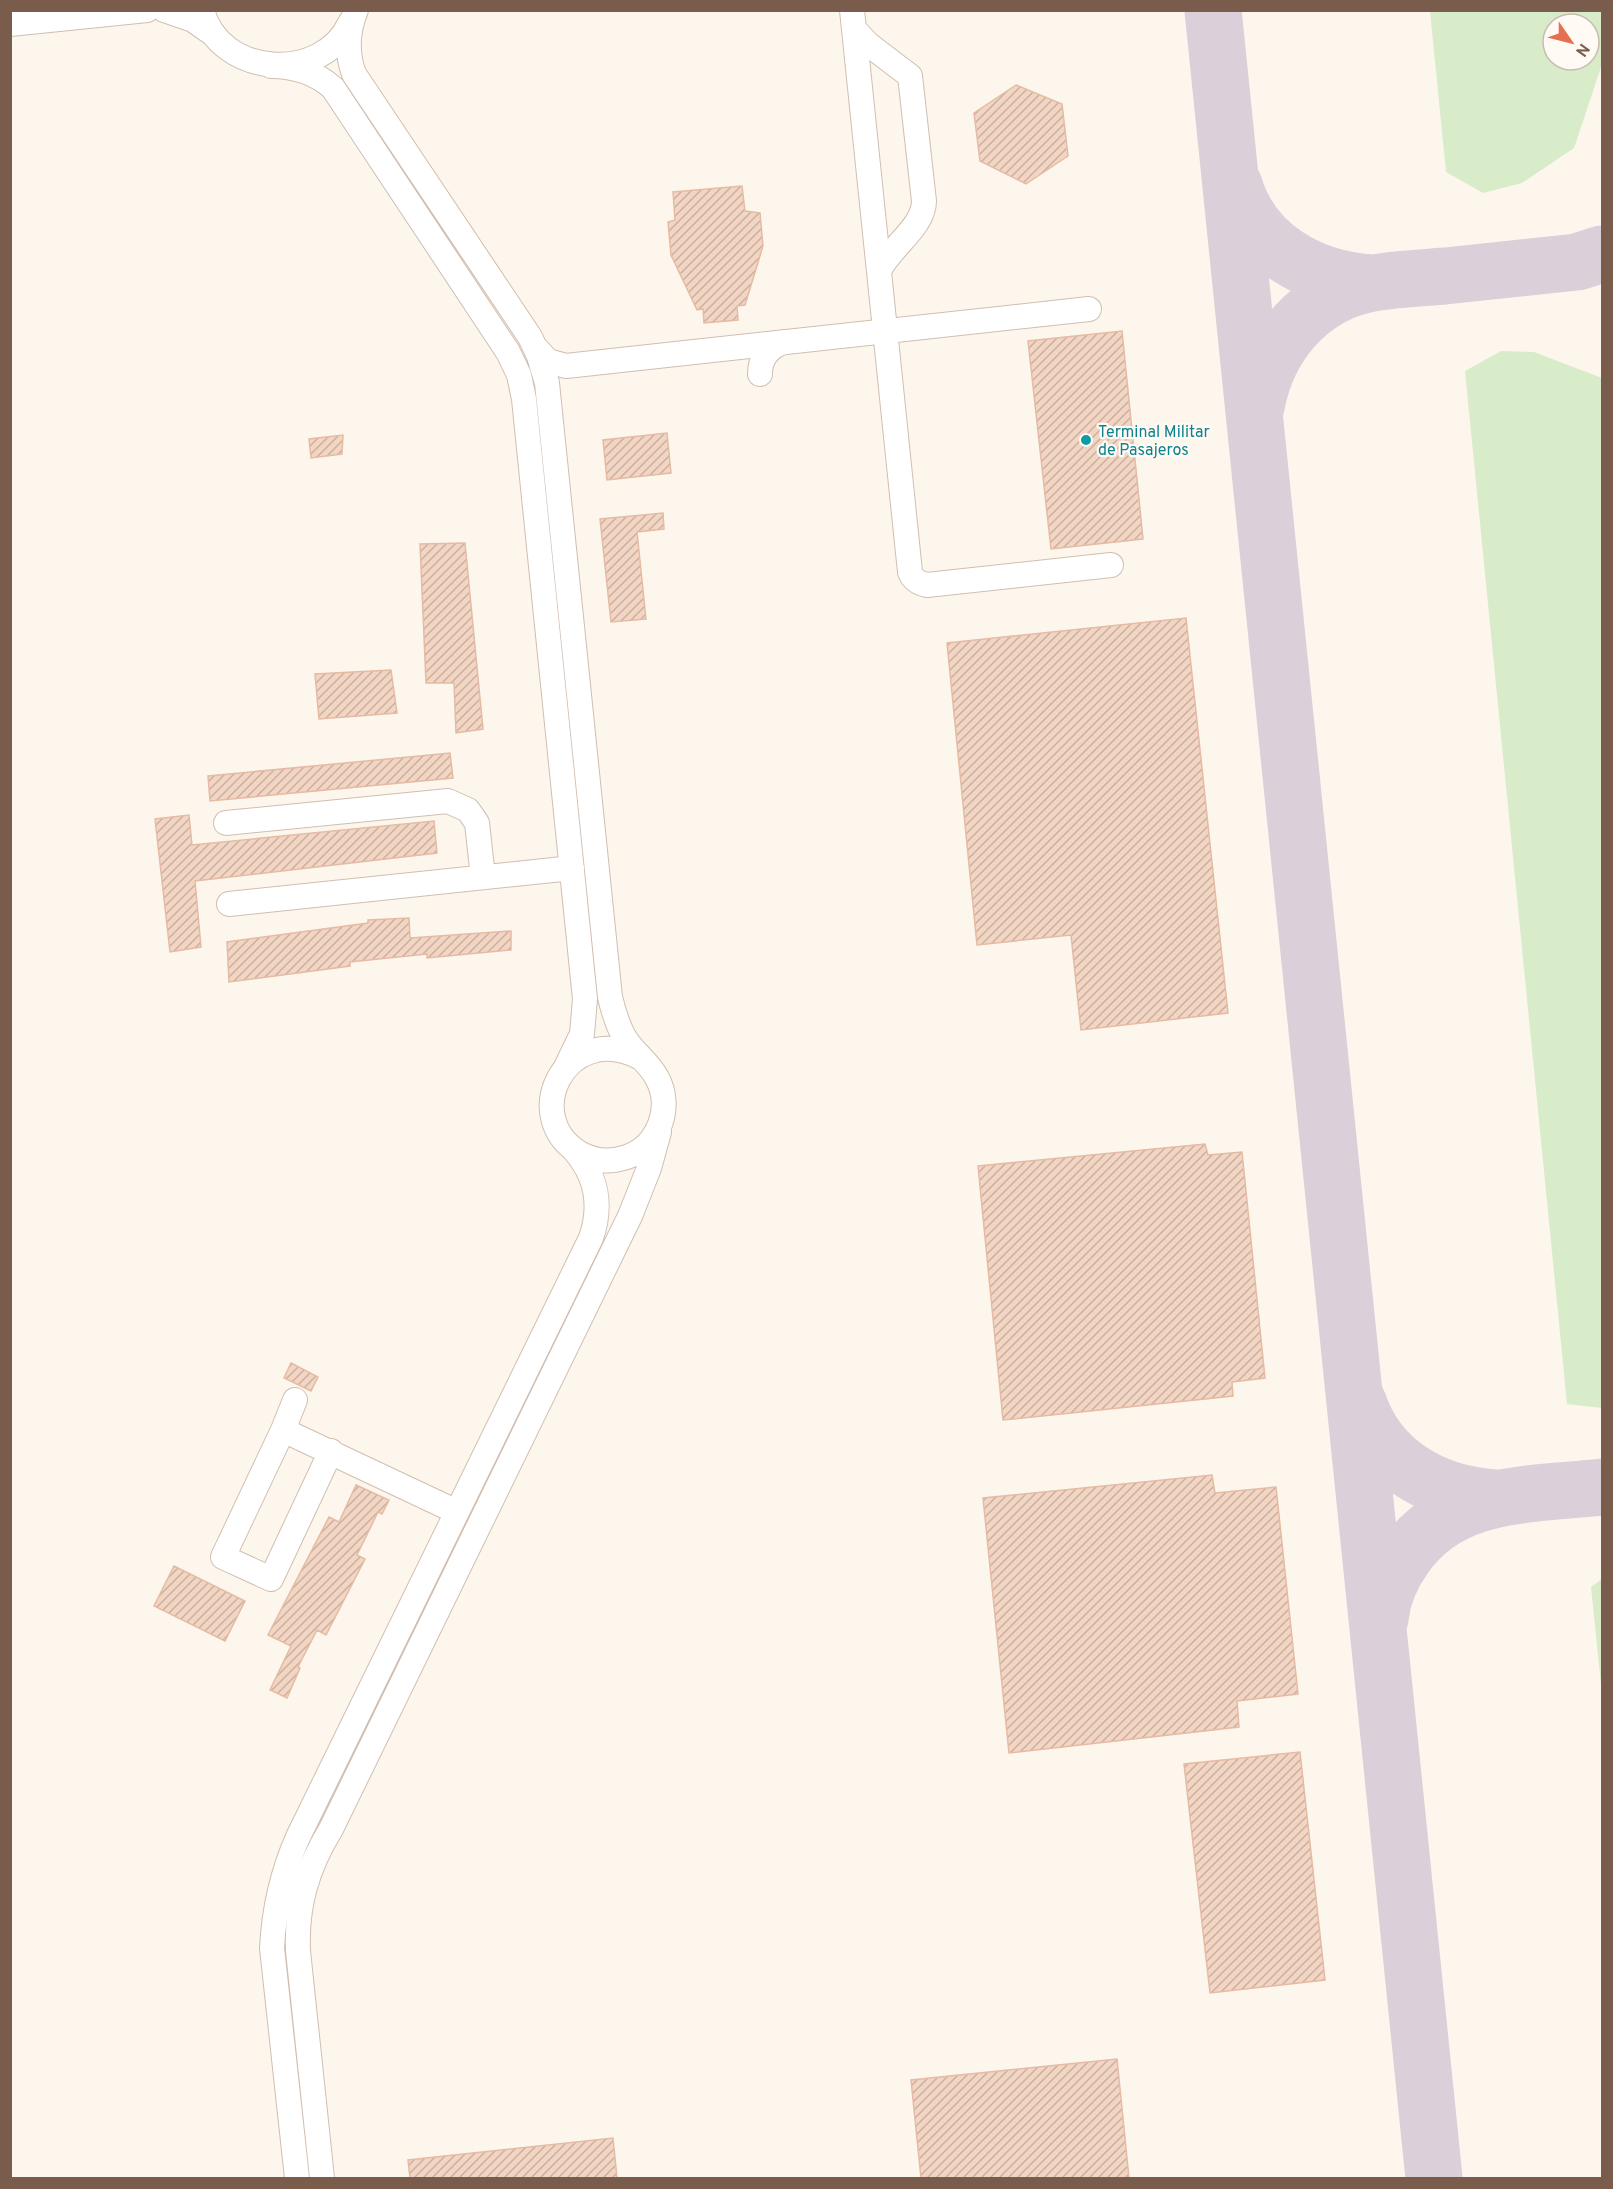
<svg xmlns="http://www.w3.org/2000/svg" width="1613" height="2189" font-family="Overpass,sans-serif">
<defs>
<pattern id="building-hatch" width="6" height="6" patternUnits="userSpaceOnUse" patternTransform="scale(1.5)"><rect width="6" height="6" fill="#f3d5c3"/><path d="M-1 1l2-2M0 6l6-6M5 7l2-2" fill="none" stroke="#cab0a1"/></pattern>
</defs>
<rect width="100%" height="100%" fill="#fdf6ec"/>
<path fill="#d8ecc9" fill-rule="evenodd" d="M1430 11H1602V64L1574 148 1522 183 1483 193 1446 172ZM1553 24H1589V60H1553Z
M1501 351 1534 352 1602 378V1408L1567 1404 1465 371Z
M1602 1579V1694L1591 1587Z"/>
<g fill="none" stroke-linecap="round" stroke-linejoin="round">
<path stroke="#dbcfda" stroke-width="57" d="M1213 10 1434 2178
M1234 185C1252 247 1312 280 1373 283
M1256 407C1267 345 1310 294 1373 283 1397 279 1421 278 1445 276 1489 271 1533 267 1577 262L1602 254
M1358 1402C1378 1463 1434 1494 1495 1498
M1380 1619C1382 1597 1392 1574 1405 1556 1451 1490 1531 1495 1602 1487"/>
</g>
<path fill="url(#building-hatch)" stroke="#e6bba3" stroke-width="1.5" d="M1016 85 1062 104 1068 156 1026 184 980 161 974 113Z
M742 186 745 211 760 213 763 246 745 305 737 306 738 320 704 323 703 309 697 310 671 255 668 222 675 220 673 192Z
M1122 331 1143 539 1051 549 1028 341Z
M667 433 671 473 607 480 603 440Z
M343 435 342 454 311 458 309 439Z
M663 513 664 529 637 532 646 619 611 622 600 519Z
M465 543 483 729 456 733 454 683H426L420 544Z
M1186 618 1228 1013 1081 1030 1071 935 977 945 947 643Z
M391 670 397 713 319 719 315 674Z
M450 753 453 778 210 801 208 776Z
M189 815 192 845 434 821 437 853 195 881 201 947 170 952 155 819Z
M409 918 410 938 511 931V950L427 958V954L350 962V966L229 982 227 942 368 923V920Z
M1205 1144 1208 1155 1242 1152 1265 1378 1232 1382 1233 1396 1003 1420 978 1166Z
M291 1363 318 1377 311 1391 284 1378Z
M1212 1475 1215 1493 1276 1487 1298 1694 1237 1701 1239 1727 1009 1753 983 1498Z
M356 1485 389 1500 382 1514 378 1512 357 1555 365 1559 326 1635 317 1630 298 1667 300 1668 287 1698 270 1690 291 1646 268 1635 329 1517 339 1522Z
M174 1566 245 1601 225 1641 154 1606Z
M1300 1752 1325 1980 1210 1993 1184 1764Z
M1117 2059 1129 2178H921L911 2080Z
M613 2138 617 2178H410L408 2160Z"/>
<g fill="none" stroke-linecap="round" stroke-linejoin="round">
<defs>
<path id="minor" d="M164 10 193 20 213 34
M202 10C219 77 322 84 350 23
M356 10C347 32 346 52 354 74L530 337 539 356 547 383 610 997C613 1010 617 1023 623 1035 632 1052 649 1062 657 1078 673 1107 659 1146 627 1157 612 1162 597 1162 583 1155 517 1120 565 1020 639 1057
M852 10 910 572C913 580 918 583 927 585L1111 565
M10 24 147 10
M854 29 868 44 910 76 924 201C924 227 890 247 879 271
M271 66C295 66 315 72 333 88L508 352 519 375 524 399 585 999 582 1034 567 1065
M535 347 548 361 566 366 1089 309
M760 374C760 358 768 347 784 342
M226 823 448 801 468 810 477 823 483 877
M229 904 572 868
M283 1430 295 1400
M331 1451 271 1579 223 1557 283 1430 457 1512
M297 2178 272 1948C274 1908 282 1873 298 1837L591 1238C602 1206 597 1176 574 1150
M322 2178 298 1951C296 1906 307 1868 331 1829L630 1216 649 1168 659 1132"/>
</defs>
<use href="#minor" stroke="#d1beb0" stroke-width="26"/>
<use href="#minor" stroke="#fff" stroke-width="24"/>
</g>
<circle fill="#0f9aa8" stroke="#fffaf3" stroke-width="2" cx="1086" cy="440" r="6"/>
<g text-anchor="middle" stroke-width="4.5" stroke-linejoin="round" paint-order="stroke">
<g font-size="16" fill="#0d838f" stroke="#fffaf3" text-anchor="start">
<text x="1098" y="437">Terminal Militar<tspan x="1098" dy="18">de Pasajeros</tspan></text>
</g>
</g>
<rect width="1613" height="2189" fill="none" stroke="#7a5c4d" stroke-width="24"/>
<g transform="translate(1571 42) rotate(125)"><circle r="28" fill="#fffaf3" stroke="#cabbb1" stroke-width="1.5"/>
<path d="M0-4.5L10 22L0 15L-10 22Z" fill="#e76f51"/>
<text y="-9" font-size="16" font-weight="bold" text-anchor="middle" fill="#7a5c4d">N</text>
</g>
</svg>
